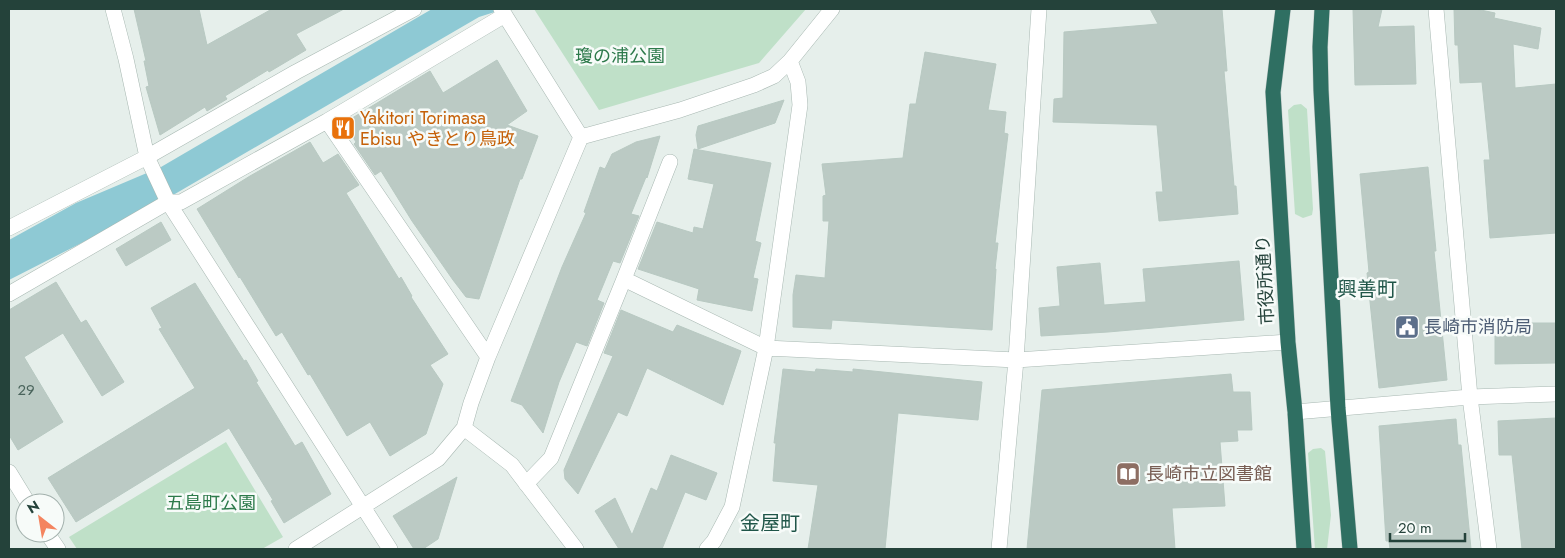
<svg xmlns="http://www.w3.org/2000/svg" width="1565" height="558" font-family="Jost,'Noto Sans JP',sans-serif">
<rect width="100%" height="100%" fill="#e6efeb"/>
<path fill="#bfe0c8" d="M534 9H806L759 63 599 110Z
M1301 104 1307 109 1313 209 1312 215 1303 218 1295 214 1288 110 1294 105Z
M226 442 283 537 262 549H77L69 537Z
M1321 448 1325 451 1331 515 1327 549H1315L1308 453 1313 449Z"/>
<path fill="#8ec9d4" d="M432 9H504L479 17 156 205 9 280V240L76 203 161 167Z"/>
<path fill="#bbcac4" stroke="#b8c9c2" d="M134 9H199L207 45 272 9H344L296 34 306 50 269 72 268 70 225 96 227 99 207 111 205 107 160 135 146 87 149 86 144 61H146Z
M1150 9H1222L1227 71H1224L1234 186H1236L1238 214 1159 221 1156 192H1163L1157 125 1053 122 1054 99 1063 98 1064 32 1158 24Z
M1353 9H1382L1378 27 1414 26 1416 84 1355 85Z
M1454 9H1476L1495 13 1494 18 1541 28 1538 49 1513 44 1515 88 1556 84V233L1490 238 1484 160H1490L1482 82 1460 83 1458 45H1455Z
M925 52 996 64 988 110 1006 112 1004 133 1008 134 995 243H998L995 269H996L992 330 832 320 831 329 793 327V295L796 275 825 278 829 221H823V196L826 195 822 164 903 158 910 104H916Z
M497 60 527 111 507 125 538 136 522 179H520L479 299 466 297 453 280 412 221 381 171 375 175 354 144 356 142 344 123 430 71 443 93Z
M784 100 775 123 698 149 696 135 698 126Z
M660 136 647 178 646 177 631 214 639 216 620 263 613 261 604 283 597 300 604 303 587 346 576 342 559 382 543 433 522 405 511 401 562 267 586 213 584 212 600 167 605 169 612 154 636 142Z
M310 142 323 163 338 154 359 185 346 193 399 279 401 277 412 296 411 297 448 354 430 365 443 384 426 434 390 456 370 422 347 436 310 374 308 375 282 332 276 336 240 277 239 278 197 209 250 176Z
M694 149 771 163 755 241 761 243 753 278 758 279 752 311 697 300 699 289 638 269 657 222 693 233 694 227 703 229 714 184 688 179Z
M1428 167 1436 251H1434L1447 380 1379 388 1367 273 1369 272 1360 174Z
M161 222 171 240 126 266 116 249Z
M1239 261 1244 320 1108 332 1041 336 1039 308 1060 306 1057 267 1100 263 1104 305 1146 302 1143 269Z
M56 282 81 323 86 320 124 382 102 396 63 333 24 357 63 422 18 450 9 435V310Z
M195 283 244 361 246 360 258 381 256 382 295 446 302 442 331 494 284 523 271 501 273 500 229 428 76 522 48 478 195 388 159 329 162 328 151 308Z
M621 310 673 332 677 325 741 351 723 405 647 368 627 416 618 412 578 494 565 479 564 470 613 356 604 353Z
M1495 323H1556V363L1495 364Z
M783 369 815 372 816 369 853 372V369L982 382 978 420 898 413 885 549H808L818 485 773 481 776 443H774Z
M1231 374 1233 392H1250L1252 430H1237L1238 441 1220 442 1225 506 1172 508 1175 549H1027L1042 390Z
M1556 418V549H1522L1512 455H1499L1498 421Z
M1456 419 1458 445H1461L1471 549H1390L1389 541H1386L1379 426Z
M671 455 717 473 706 500 685 492 662 549H619L595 511 615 498 632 535 651 488 657 491Z
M457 477 438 539 423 549H414L393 516Z"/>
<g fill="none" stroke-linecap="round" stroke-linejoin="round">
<defs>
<path id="minor" d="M113 9 126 59 147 157 168 202 390 549
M1436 9 1470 397 1489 549
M327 121 488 357
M581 137 680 110 754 85 774 76 790 61 832 9
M9 228 147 157 296 72 414 9
M624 279 766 348 1016 360 1288 342
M9 294 168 202H181L327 121 505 15
M1295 412 1470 397 1556 394
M464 428 512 465 576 549
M9 472 28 503
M526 484 551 458 624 279 670 162
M47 533 58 549
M296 549 438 459 464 428 471 403 488 357 581 137 501 9
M707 549 714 541 732 507 766 348 800 105 798 82 790 61
M999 549 1016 360 1039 9"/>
<path id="highway" d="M1283 9 1273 92 1288 342 1295 412 1304 549
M1322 9 1320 47 1321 90 1338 408 1350 549"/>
</defs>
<use href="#minor" stroke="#a8b8b2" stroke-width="16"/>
<use href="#highway" stroke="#c2cac8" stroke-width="16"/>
<use href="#minor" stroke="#fff" stroke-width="15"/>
<use href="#highway" stroke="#2f6f62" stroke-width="15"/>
</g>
<defs>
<symbol id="restaurant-square" viewBox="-11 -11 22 22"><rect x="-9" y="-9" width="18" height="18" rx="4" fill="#e8710a" stroke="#f7fbf9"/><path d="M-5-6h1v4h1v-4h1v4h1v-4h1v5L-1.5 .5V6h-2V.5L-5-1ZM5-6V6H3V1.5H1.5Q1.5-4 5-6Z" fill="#fff"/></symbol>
<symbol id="civic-square" viewBox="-11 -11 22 22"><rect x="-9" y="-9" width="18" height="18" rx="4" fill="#5c6f8a" stroke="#f7fbf9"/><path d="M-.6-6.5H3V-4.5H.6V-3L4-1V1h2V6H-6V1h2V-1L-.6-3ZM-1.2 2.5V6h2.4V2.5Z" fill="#fff"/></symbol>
<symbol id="library-square" viewBox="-11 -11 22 22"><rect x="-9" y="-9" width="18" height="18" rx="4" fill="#8d6e63" stroke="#f7fbf9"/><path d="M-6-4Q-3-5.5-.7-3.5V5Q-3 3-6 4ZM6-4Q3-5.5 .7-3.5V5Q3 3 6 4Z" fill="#fff"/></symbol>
</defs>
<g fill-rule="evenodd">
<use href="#restaurant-square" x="329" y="114" width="28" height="28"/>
<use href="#civic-square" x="1393" y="313" width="28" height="28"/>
<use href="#library-square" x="1114" y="460" width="28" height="28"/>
</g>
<g text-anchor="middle" stroke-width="5" stroke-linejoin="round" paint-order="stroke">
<g font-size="15" fill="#4a645c">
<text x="26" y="395">29</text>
</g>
<g font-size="18" fill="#2d7a4b" stroke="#f7fbf9">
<text x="620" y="62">瓊の浦公園</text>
<text x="211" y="509">五島町公園</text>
</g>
<g font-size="18" fill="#c56008" stroke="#f7fbf9" text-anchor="start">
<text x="360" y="124">Yakitori Torimasa<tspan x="360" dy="21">Ebisu やきとり鳥政</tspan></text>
</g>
<g font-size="18" fill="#24423a" stroke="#f7fbf9">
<text transform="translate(1265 280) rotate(-93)" y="6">市役所通り</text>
</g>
<g font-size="18" fill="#4e5e75" stroke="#f7fbf9" text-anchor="start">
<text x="1424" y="333">長崎市消防局</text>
</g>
<g font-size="18" fill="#785e54" stroke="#f7fbf9" text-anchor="start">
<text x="1146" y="480">長崎市立図書館</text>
</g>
<g font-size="20" fill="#1f5548" stroke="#f7fbf9">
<text x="1367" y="296">興善町</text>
<text x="770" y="530">金屋町</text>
</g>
</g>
<rect width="1565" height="558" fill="none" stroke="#24423a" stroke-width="20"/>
<g transform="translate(40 518) rotate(329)"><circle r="24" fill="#f7fbf9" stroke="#a3b1ad"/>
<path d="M0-4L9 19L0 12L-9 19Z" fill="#f4845f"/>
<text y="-8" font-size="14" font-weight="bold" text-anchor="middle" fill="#24423a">N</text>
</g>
<path d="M1390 533v8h75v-8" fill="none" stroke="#24423a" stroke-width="2.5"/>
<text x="1398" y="533" font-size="15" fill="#24423a" stroke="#f7fbf9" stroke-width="4" paint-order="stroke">20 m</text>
</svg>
